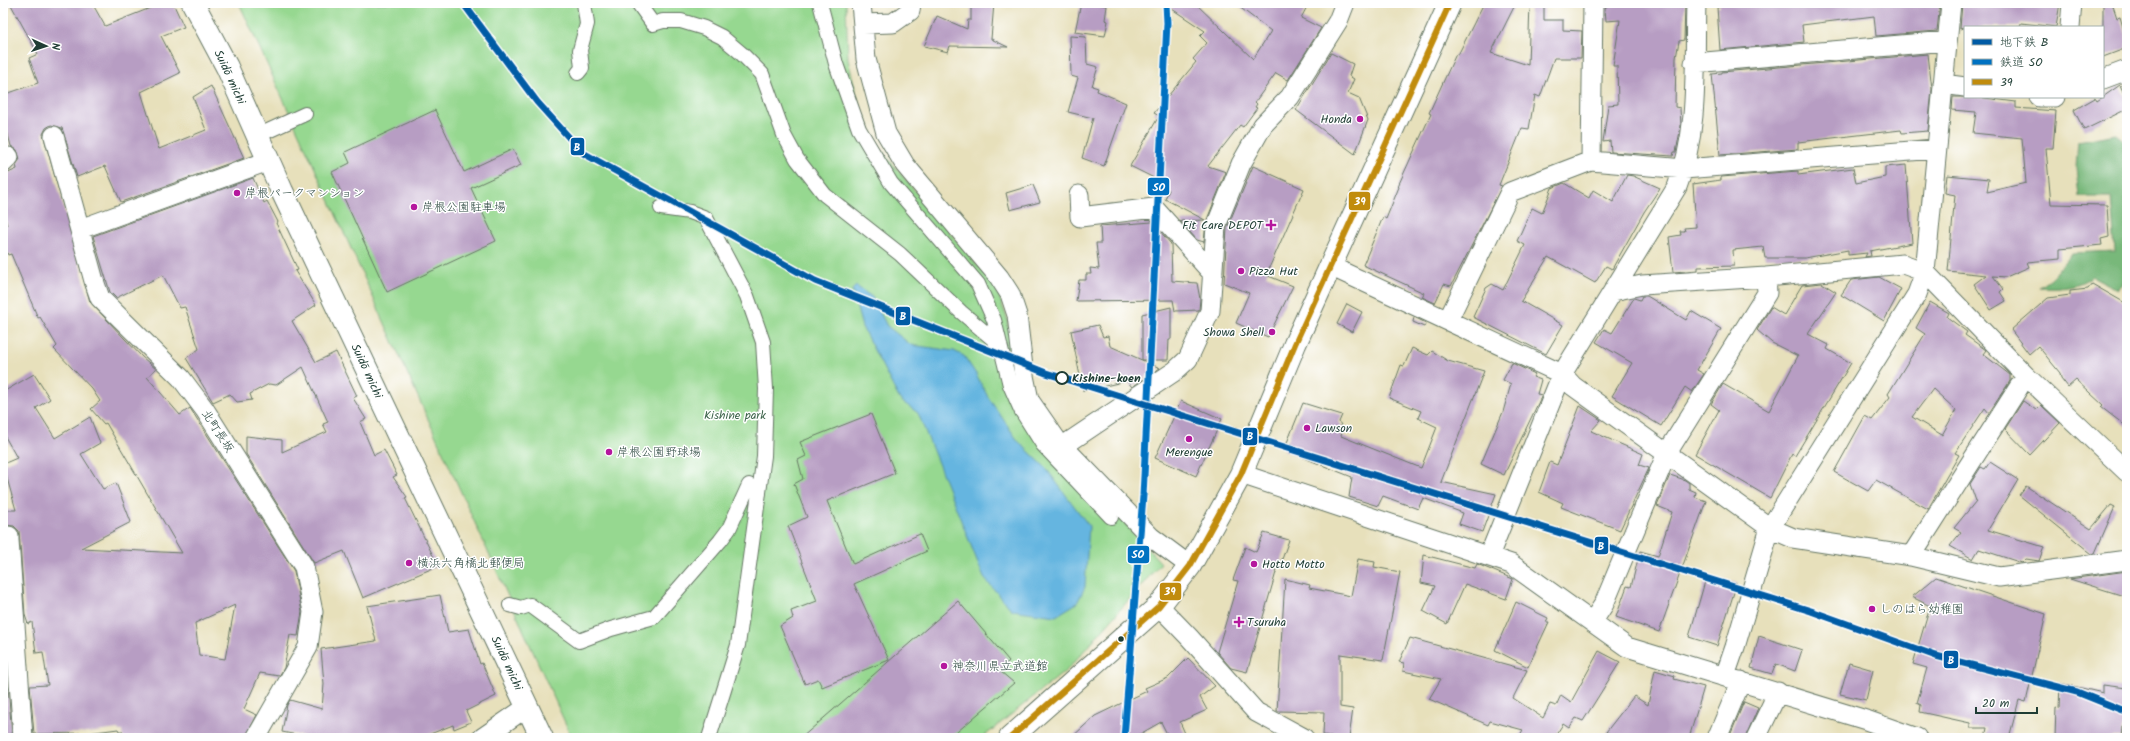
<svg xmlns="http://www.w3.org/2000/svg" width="2130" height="741" font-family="Kalam,'Klee One',sans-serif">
<rect width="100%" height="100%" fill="#fff"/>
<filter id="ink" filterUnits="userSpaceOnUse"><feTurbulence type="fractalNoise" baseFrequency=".025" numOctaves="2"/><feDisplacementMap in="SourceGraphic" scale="8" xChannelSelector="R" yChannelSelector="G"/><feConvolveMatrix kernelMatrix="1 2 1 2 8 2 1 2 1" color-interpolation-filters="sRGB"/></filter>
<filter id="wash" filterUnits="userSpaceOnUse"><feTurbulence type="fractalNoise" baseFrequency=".012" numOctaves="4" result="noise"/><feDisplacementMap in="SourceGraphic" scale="16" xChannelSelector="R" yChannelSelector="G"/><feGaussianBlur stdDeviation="0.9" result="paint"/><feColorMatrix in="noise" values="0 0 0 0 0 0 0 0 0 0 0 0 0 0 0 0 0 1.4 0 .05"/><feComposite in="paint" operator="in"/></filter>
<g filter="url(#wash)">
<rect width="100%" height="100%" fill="#e7e0bb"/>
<path fill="#96d890" stroke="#5a8a62" d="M239 3H846L848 59 865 131 996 288 1007 318 1015 380 1046 438 1161 563 1068 669 982 738H572L312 162Z"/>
<path fill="#78b87a" stroke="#4c7a57" d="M2117 134 2127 143V279L2117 289 2092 276C2077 288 2057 288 2039 287L2049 280 2072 253 2115 251 2111 197H2079L2076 168 2078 141Z"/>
<path fill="#65b5e0" stroke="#42798a" d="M856 286 872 297 887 326 911 345 954 351 964 356 976 374 988 397 1018 441 1045 467 1089 526 1085 587 1077 603 1056 616 1012 610 984 578 918 413 900 400 862 327 852 290Z"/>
<g id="blocks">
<path fill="#b79dc3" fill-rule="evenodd" d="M10 3H92L105 26 163 3H173L184 27 161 36 180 73 141 92 159 149 206 130 193 97 211 86 244 158 121 202 105 166 77 177 62 128 51 125 46 128 43 134 90 302 142 357 156 369 147 377 180 415 190 408 294 571 302 612 298 636 290 635 284 668 279 676 260 673 244 709 257 715 245 738H123L122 731H119L118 729 88 733 34 734 30 686 48 685 43 652 36 653 32 622 28 624 25 615 19 531 14 526 3 525V510H16L3 464 17 458 3 433V392L34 374 50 399 36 408 55 438 90 417 100 443 81 454 103 489 116 483 131 522 81 548 182 553 106 423 104 424 91 409 100 401 92 389 54 349 57 346 40 317 38 318 11 254 8 255 3 244V227L7 225 3 212V182L7 179 6 174 17 169 16 165 20 159 17 150 11 146 3 116V95L38 83 29 58 38 54ZM235 605 225 659 199 655 195 623Z
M971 3H994L991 39 1008 47 950 46 948 52 924 46 937 16 967 29 968 20H971Z
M1081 3H1094L1107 6 1105 20 1108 21 1105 36 1075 32Z
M1163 3H1195L1253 59 1271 31 1234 3H1309L1301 18 1321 28 1288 80 1276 73 1255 102 1257 104 1255 107 1257 108 1243 127 1240 125 1208 166 1226 172 1206 222 1204 242 1197 240 1180 221 1205 220 1165 199 1169 190 1152 177 1130 166 1159 116 1154 113 1196 62 1193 59 1207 43 1200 36 1205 31Z
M1484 3H1516L1491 53 1528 65 1530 3H1544V20H1563V30L1582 31 1581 58H1554L1540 97 1535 95 1529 129 1522 128 1499 185 1502 186 1451 286 1444 284 1435 303 1422 297 1424 293 1363 265 1383 217 1386 219 1399 187 1398 186 1431 114 1429 113 1456 54 1458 55Z
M1611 3H1685L1684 40 1679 41 1676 58 1675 107 1680 108 1681 126 1676 152H1674L1673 156 1611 152 1610 141 1603 142 1608 105 1618 104 1617 66H1613L1620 20 1606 21 1605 8Z
M1719 3H1940L1937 31 1876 36 1874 16 1802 25 1804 42 1720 50 1717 7H1720Z
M1962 3H2060L2056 27 2021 23 2020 27H1965L1960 29Z
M2103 3H2112L2117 18 2120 17 2127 41V48L2103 57Z
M1070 36 1086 37 1087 64 1098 67 1092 86 1098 88 1097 91 1126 103 1104 166 1082 158 1093 118 1068 112 1078 78 1071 76Z
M1331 53 1353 64 1349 76 1354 79 1348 93 1359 98 1368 120 1355 154 1296 110Z
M1928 54 1932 89 1928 131 1902 133 1901 130 1798 142V149L1720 155 1712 74 1722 73V72Z
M2120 85 2127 100V109L2084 130 2074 110 2095 98 2097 101Z
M1953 97H1977L2016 102V108L2056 111 2053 148H2046L2051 204 2107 205 2109 237 2101 239 2102 245 2060 249V259L2027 262 2029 267 2006 277 1993 276 2003 289 2000 292 2006 301 1991 310 1974 284 1986 275 1948 271 1955 195 1945 193 1947 175 1989 179 1987 192 2026 183 2022 138 1973 133 1976 112 1952 110Z
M435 110 464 172 513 149 521 165 471 188 496 241 387 292 332 172 350 163 345 152Z
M1906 165 1912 243 1870 251 1871 256 1865 257 1867 253 1848 255V250L1805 258H1765L1763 247 1733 250 1734 266 1698 267V270L1673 272 1669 237 1681 235 1680 231H1685L1684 228 1696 227 1693 184 1721 180V177L1798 171V175L1853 168 1856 183 1885 177V167Z
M1253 166 1304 189 1266 275 1293 286 1268 337 1236 323 1249 293 1224 283 1227 228Z
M1627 175 1633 176 1660 188 1644 212 1612 269 1606 266 1595 283 1548 257 1521 301 1563 325 1546 354 1473 317 1486 288 1492 284 1503 290 1525 245 1517 241 1532 208 1542 213 1552 188 1564 183 1589 198 1593 190 1613 202Z
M253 178 264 203 267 201 278 222 276 223 298 270 295 271 316 305 292 321 316 362 336 352 357 396 353 398 366 419 360 422 374 455 384 450 397 475 393 477 407 497 405 498 438 566 363 598 344 551 314 563 246 454V436L282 440V452L327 432 323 424 328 422 303 367 276 385 269 384 250 394 252 400 237 402 230 394 213 402 186 358 199 349 185 307 180 308 163 275 116 298 110 292 93 236Z
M1033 185 1040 202 1010 210 1006 193Z
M1152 222 1171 244 1172 281 1197 283 1200 299 1199 310 1175 311 1173 300 1076 301 1079 280H1086V274H1091L1090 268 1099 269 1096 243H1101L1100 226Z
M1879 277 1901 289 1884 321 1841 295 1851 280Z
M1822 283 1836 292 1808 334 1829 345 1827 349 1851 363 1795 456 1792 454 1770 498 1695 454 1719 410 1711 404 1723 384 1769 411 1798 356 1772 343 1757 330 1771 307 1784 315 1802 285Z
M2092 284 2127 304V427L2101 407 2103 405 2076 380 2068 387 2061 378 2060 373 2038 346 2029 354 2011 330 2048 298 2070 295V291L2088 289Z
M1642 296H1647L1686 320 1691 311 1721 329 1697 370 1704 374 1692 392 1685 387 1661 426 1612 396 1632 363 1596 342 1604 329 1612 333 1634 298 1640 300Z
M1930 302 1949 313 1947 317 1967 332 1965 335 1986 350 1983 354 2010 375V381L1989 413 1985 408 1955 453 1959 455 1928 509 1876 480 1868 491 1834 472 1865 416 1872 420 1890 397 1888 394 1925 334 1916 328ZM1933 389 1956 410 1942 435 1912 417Z
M1347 304 1362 312 1352 332 1337 324Z
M1171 307V339H1169L1168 360H1142V314Z
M1414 317 1426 323 1424 327 1413 322Z
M1098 325 1103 337 1108 336 1110 346 1160 368 1132 387 1127 381 1083 391 1071 331Z
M1412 348 1428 355 1432 351 1448 361 1484 371 1441 482 1496 494 1482 532 1459 524 1463 513 1423 498 1418 509 1383 496 1378 506 1349 497 1352 477 1284 450 1303 403 1342 415 1339 422 1343 428 1341 436 1421 468 1437 427 1418 418 1421 411 1389 398 1401 365 1404 366Z
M1512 363 1535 374 1533 377 1541 380 1537 394 1542 395 1504 475 1481 464 1503 412 1511 384 1503 380Z
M1181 401 1222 419 1196 476 1155 458Z
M2023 401 2036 410 2041 405 2060 423 2030 455 2005 429Z
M1580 406 1601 420 1591 431 1643 454 1639 465 1649 468 1620 530 1561 507 1563 503 1539 492 1550 462 1557 465Z
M871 414 895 473 827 501 853 564 920 534 927 551 854 584 889 660 822 687 818 679 805 684 780 626 793 618 791 611 817 601 788 526 807 517 794 484 803 479 798 460 806 456 800 442Z
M1990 462 2018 480 1988 530 2044 547 2039 561 2026 559 2022 563 1979 549 1973 559 1950 546 1961 532 1954 528 1976 501 1970 484 1981 467 1985 469Z
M1670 475 1685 480 1689 483V489L1696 492 1695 497 1706 501 1659 632 1616 617 1627 586 1631 587 1640 551 1658 556 1672 512 1657 506Z
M2026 486 2091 529 2111 505 2115 507 2095 553 2092 554 2019 495Z
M1264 533 1289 540 1281 562H1279L1247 672 1231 668 1217 652 1238 581 1233 580 1245 547 1256 552Z
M1424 555 1475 568 1477 564 1513 579 1506 599 1465 584 1447 624 1423 611 1435 586 1421 583Z
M1358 559 1375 562 1374 567 1400 572 1383 660 1340 654V707L1353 709 1349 738H1343L1323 735 1324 712 1277 711 1285 579 1310 585 1309 588 1351 596Z
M2127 571V597L2070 579Z
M1936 577 2046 614 2026 702 2019 700 2009 738H1985L1987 728H1970V723L1920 712 1921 705 1917 703 1927 668 1913 664 1930 606 1912 597Z
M1706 578 1737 583 1717 646 1689 637Z
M440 595 448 632 469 629 480 664 482 663 496 696 466 711 471 722 454 729 453 725 420 738H313L282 732 287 705 290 700 322 709 324 684 321 649 376 641 367 606Z
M958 601 1009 661 1000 671 1014 683 950 738H801Z
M1516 602 1548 618 1546 622H1549L1528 667 1495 650Z
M1759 636 1802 650 1795 671 1776 664 1772 674 1751 668Z
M1410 638 1527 670 1513 698 1543 718 1550 704 1556 706 1561 695 1571 702 1599 651 1620 662 1583 721 1576 718 1569 728 1563 724 1554 738H1518L1523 730 1490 721 1488 725 1429 699 1441 679 1403 671 1404 663 1399 662Z
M1188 658 1215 686 1200 697 1207 710 1180 722 1187 738H1169L1161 722 1133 738H1071L1095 716 1147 691 1145 688 1168 678Z
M1849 663 1873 670 1866 700 1840 694Z
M1655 670 1675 676 1674 679 1704 687 1689 738H1606L1609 733 1606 732 1634 696 1648 705Z
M2060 683 2103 693V685L2127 688V727H2122L2121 738H2055L2056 707 2059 708Z
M3 687H8L12 734 3 735Z
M1744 702 1758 708 1745 738H1729Z"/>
</g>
</g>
<g filter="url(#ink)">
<use href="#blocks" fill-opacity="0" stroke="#657663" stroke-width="1"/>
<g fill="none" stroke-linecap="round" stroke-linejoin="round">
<defs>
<path id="pedestrian" d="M638 3 653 24 663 21H681L704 28 722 37 741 53 762 74 784 135 797 159 825 195 900 254 961 312 1000 345
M820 3 836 64 859 129 891 183 978 284 994 320 1010 385 1021 410 1043 445 1111 517
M578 73 582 68 580 50 587 24 584 3
M257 136 305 114
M661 208 690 212 706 218 747 296 763 342 766 389 764 456 738 645 709 738
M510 605 521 608 530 605 579 641 611 629 654 617 720 541 729 529 749 485 759 494"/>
<path id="minor" d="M861 3 866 59 886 133 905 165 999 277 1010 294 1017 315 1024 376 1029 400 1056 439 1151 537 1190 566
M863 24 893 23 910 11 911 3
M2070 27 2072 3
M1694 63 1947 41
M2103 79 2127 70
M1943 84 1965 87
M2039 97H2055
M54 136 94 281 100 298 181 378 205 410 304 567 313 612 308 647 256 738
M1591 161 1593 3
M3 163 9 157
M1079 195 1080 217 1154 208 1213 274
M80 229 268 161
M1330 266 1562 374 1573 386 1770 528 1793 538 1911 556 1999 577 2127 560
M1613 291 1642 285 1766 277 1903 264 1925 272 2026 376 2127 472
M1448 320 1510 192 1591 161 1684 169 1936 149
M1063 446 1175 371 1188 359 1210 311 1216 226 1241 164 1263 125 1290 97 1338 21 1345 3
M1241 474 1511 564 1627 647 1866 720 1917 738
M3 536H9V540L23 738
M1489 556 1562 374 1677 187C1700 129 1694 64 1696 3
M1911 556 2026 376
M1159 606 1189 637 1256 712 1304 738
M1593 621 1604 604 1667 453 1767 293 1766 277
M1725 676 1735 647 1770 528 1917 294 1925 272 1951 3
M482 738 527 707
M1717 738 1741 681
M1756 738 1778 692"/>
<path id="primary" d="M193 3 227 67 282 191 542 738
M1010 738 1159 606 1190 566 1241 474 1295 344 1450 3"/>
</defs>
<use href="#pedestrian" stroke="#657663" stroke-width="16"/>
<use href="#minor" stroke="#657663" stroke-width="21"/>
<use href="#primary" stroke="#657663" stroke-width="24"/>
<use href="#pedestrian" stroke="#fff" stroke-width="14"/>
<use href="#minor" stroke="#fff" stroke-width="19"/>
<use href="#primary" stroke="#fff" stroke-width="22"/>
<defs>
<path id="bus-1" d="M1010 738 1159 606 1190 566 1241 474 1295 344 1450 3"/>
</defs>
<use href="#bus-1" stroke="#fff" stroke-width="9"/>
<use href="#bus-1" stroke="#c18c0d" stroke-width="6"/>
<defs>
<path id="rail-1" d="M1124 738 1143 496 1167 23 1166 3"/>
</defs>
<use href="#rail-1" stroke="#fff" stroke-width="10"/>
<use href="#rail-1" stroke="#0071c1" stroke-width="7"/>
<defs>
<path id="metro-1" d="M463 3 537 102 583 153 815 281 1046 373 1811 611 1936 656 2077 692 2127 712"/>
</defs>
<use href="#metro-1" stroke="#fff" stroke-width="10"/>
<use href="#metro-1" stroke="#005ba5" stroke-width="7"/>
</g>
</g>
<g fill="#b5179e" stroke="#fff" stroke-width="1.5">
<circle cx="1360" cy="119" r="4"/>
<circle cx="237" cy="193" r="4"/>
<circle cx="414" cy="207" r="4"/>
<path d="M1269 219h4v4h4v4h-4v4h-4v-4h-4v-4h4z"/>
<circle cx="1241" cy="271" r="4"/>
<circle cx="1272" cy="332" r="4"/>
<circle cx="1307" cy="428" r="4"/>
<circle cx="1189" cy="439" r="4"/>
<circle cx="609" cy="452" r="4"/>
<circle cx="409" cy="563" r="4"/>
<circle cx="1254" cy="564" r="4"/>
<circle cx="1872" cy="609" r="4"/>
<path d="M1237 616h4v4h4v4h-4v4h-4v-4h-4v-4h4z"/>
<circle cx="944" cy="666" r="4"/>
</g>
<circle fill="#fff" stroke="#1f3d34" stroke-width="2" cx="1062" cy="378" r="6"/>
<circle fill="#1f3d34" stroke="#fff" stroke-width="1.5" cx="1121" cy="639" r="3.5"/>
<g text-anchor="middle" stroke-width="3" stroke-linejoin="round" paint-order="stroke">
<g font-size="12" fill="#1f3d34" stroke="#fff">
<text transform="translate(230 77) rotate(65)" y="4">Suidō michi</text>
<text transform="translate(367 371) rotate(65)" y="4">Suidō michi</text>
<text transform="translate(218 431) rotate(57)" y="4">北町長坂</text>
<text transform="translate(507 663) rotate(65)" y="4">Suidō michi</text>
</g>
<g font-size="12" fill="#1f3d34" stroke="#fff" text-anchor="start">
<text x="1352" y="123" text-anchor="end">Honda</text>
<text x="245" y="197">岸根パークマンション</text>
<text x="422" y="211">岸根公園駐車場</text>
<text x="1263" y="229" text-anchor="end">Fit Care DEPOT</text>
<text x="1249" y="275">Pizza Hut</text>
<text x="1264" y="336" text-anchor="end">Showa Shell</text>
<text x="1315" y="432">Lawson</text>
<text x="617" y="456">岸根公園野球場</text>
<text x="1189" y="456" text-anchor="middle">Merengue</text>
<text x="417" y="567">横浜六角橋北郵便局</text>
<text x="1262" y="568">Hotto Motto</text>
<text x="1880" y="613">しのはら幼稚園</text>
<text x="1247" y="626">Tsuruha</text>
<text x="952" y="670">神奈川県立武道館</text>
</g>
<g font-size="12" font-weight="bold" fill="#1f3d34" stroke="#fff" text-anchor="start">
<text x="1072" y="382">Kishine-koen</text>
</g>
<g font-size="12" fill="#3d644b" stroke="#fff">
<text x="735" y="419">Kishine park</text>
</g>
</g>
<g stroke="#fff" stroke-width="1.5">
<rect x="570" y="137" width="15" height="19" rx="4" fill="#005ba5"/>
<rect x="1147" y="177" width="23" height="19" rx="4" fill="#0071c1"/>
<rect x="1348" y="191" width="23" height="20" rx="4" fill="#c18c0d"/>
<rect x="895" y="306" width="16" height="20" rx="4" fill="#005ba5"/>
<rect x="1242" y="427" width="16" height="19" rx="4" fill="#005ba5"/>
<rect x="1594" y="536" width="15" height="19" rx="4" fill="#005ba5"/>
<rect x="1127" y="545" width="23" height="19" rx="4" fill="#0071c1"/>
<rect x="1159" y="582" width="23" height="19" rx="4" fill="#c18c0d"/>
<rect x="1943" y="650" width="16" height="19" rx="4" fill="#005ba5"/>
</g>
<g font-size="11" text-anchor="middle" font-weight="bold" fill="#fff">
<text x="577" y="151">B</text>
<text x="1159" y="191">SO</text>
<text x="1360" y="205">39</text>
<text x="903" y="320">B</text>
<text x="1250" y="440">B</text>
<text x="1601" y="550">B</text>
<text x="1138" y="558">SO</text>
<text x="1170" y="595">39</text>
<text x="1951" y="664">B</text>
</g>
<rect width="2130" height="741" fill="none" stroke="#fff" stroke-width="16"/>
<rect x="1964" y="26" width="140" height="72" fill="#ffffff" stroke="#a5b1ae"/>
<rect x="1972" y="39" width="20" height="6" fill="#005ba5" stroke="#a5b1ae"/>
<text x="2000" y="46" font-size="12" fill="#1f3d34">地下鉄 B</text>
<rect x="1972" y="59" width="20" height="6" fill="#0071c1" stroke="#a5b1ae"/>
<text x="2000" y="66" font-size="12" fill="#1f3d34">鉄道 SO</text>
<rect x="1972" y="79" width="20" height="6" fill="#c18c0d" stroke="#a5b1ae"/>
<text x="2000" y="86" font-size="12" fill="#1f3d34">39</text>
<g transform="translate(46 46) rotate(93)" stroke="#ffffff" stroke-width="3" paint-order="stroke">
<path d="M0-3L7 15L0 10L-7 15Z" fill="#1f3d34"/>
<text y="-6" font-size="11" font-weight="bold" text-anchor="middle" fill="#1f3d34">N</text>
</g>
<path d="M1976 707v6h61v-6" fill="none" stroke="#1f3d34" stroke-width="2"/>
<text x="1982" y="707" font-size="12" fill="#1f3d34" stroke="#ffffff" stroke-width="3" paint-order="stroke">20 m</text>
</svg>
